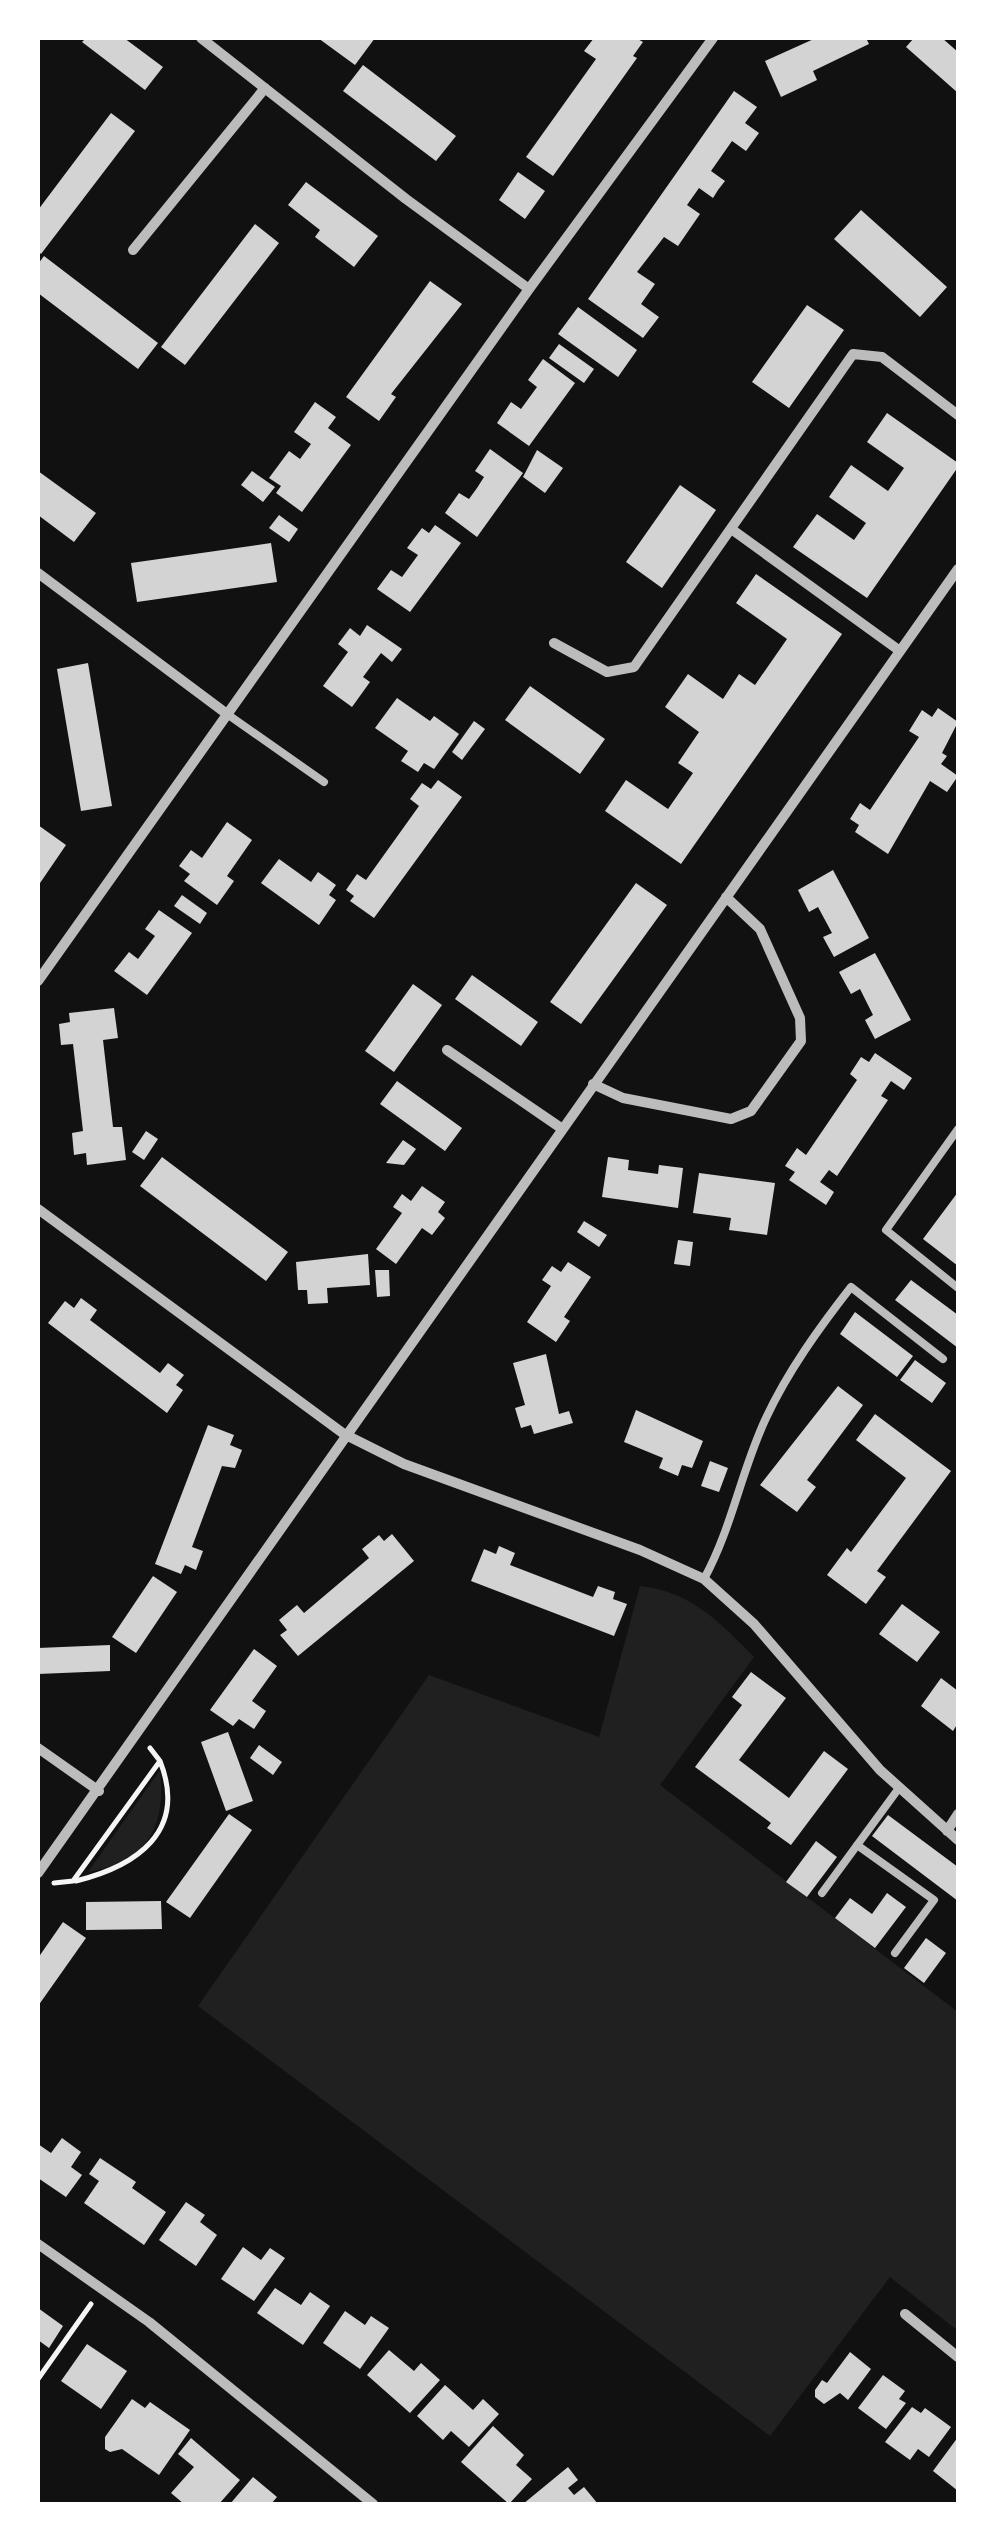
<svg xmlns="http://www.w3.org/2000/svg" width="996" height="2542" font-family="Lora,serif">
<rect width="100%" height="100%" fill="#111"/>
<path fill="#202020" d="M640 1586C690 1591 720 1622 754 1657L660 1785 958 2012V2331L890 2277 770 2436 198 2006 429 1675 599 1737Z
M160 1770C166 1828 148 1861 88 1872Z"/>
<path fill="#d3d3d3" d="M86 38H124L163 67 145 90 82 42Z
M318 38H375L355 65Z
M594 38H636L643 42 633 56 637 58 553 176 526 157 596 59 584 51Z
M816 38H866L869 44 813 71 817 80 781 97 765 61Z
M914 38H942L958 52V93L906 47Z
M363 65 456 136 436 161 343 91Z
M734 91 757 107 745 123 759 133 746 151 732 141 711 171 725 181 718 190 713 198 699 188 687 205 700 214 678 246 664 237 637 272 655 284 641 304 659 317 643 338 588 299Z
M111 113 135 131 41 254 38 251V210Z
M518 172 545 191 525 219 499 200Z
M306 182 378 236 354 267 315 237 320 230 288 205Z
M861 210 947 287 920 317 834 239Z
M255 224 279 243 185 365 161 347Z
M44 256 158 343 138 369 38 293V264Z
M430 281 462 304 391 394 396 397 379 421 346 397Z
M807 305 844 330 789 408 752 382Z
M578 307 637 350 618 377 558 334Z
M559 344 594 369 584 383 549 358Z
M543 359 575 383 529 446 497 423 511 402 521 409 537 387 528 380Z
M315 402 336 417 328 428 351 445 302 512 276 493 281 486 269 478 289 451 300 459 311 444 294 432Z
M887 413 958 463V467L867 598 793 547 817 514 854 540 866 523 829 497 851 465 888 491 904 468 867 442Z
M490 449 523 473 477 537 445 513 459 493 469 499 477 488 484 477 475 471Z
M537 450 563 468 545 493 523 477Z
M38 471 96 513 74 542 38 515Z
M252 471 275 487 263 502 241 485Z
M680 485 716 510 662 588 626 562Z
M279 515 298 529 289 542 269 528Z
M435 525 461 543 410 612 377 589 391 570 402 577 418 555 407 548 422 528 429 533Z
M271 543 277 582 137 602 131 563Z
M756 574 842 634 681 864 605 811 626 780 668 809 693 773 678 763 699 732 665 707 688 674 723 699 739 674 755 685 787 639 736 603Z
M367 625 402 649 392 662 381 653 363 677 370 682 352 707 323 686 348 652 338 644 350 628 360 636Z
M88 663 112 806 81 811 57 669Z
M530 686 605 739 580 774 505 720Z
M397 698 430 721 434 716 459 734 434 769 424 763 418 772 401 761 408 751 375 728Z
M938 708 958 722 942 753 947 756 941 764 958 776 947 792 930 781 888 854 855 832 859 825 850 819 860 803 870 810 919 737 909 731 922 710 932 717Z
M474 721 485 729 462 760 452 752Z
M438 780 462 797 374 918 350 901 354 896 346 890 357 874 366 880 419 806 410 799 422 783 431 789Z
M227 822 252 840 227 876 234 881 217 905 184 881 190 874 179 866 191 850 202 858Z
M38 825 66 845 38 886Z
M279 859 311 882 318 872 336 885 329 895 336 900 319 925 261 883Z
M833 870 869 938 834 957 823 937 832 933 818 907 809 912 798 890Z
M636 883 667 905 581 1024 550 1002Z
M182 895 207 913 200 924 174 906Z
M159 910 192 933 147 995 114 971 129 952 138 959 155 936 145 929Z
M875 953 911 1020 875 1039 865 1020 873 1015 860 989 851 994 839 972Z
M472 975 538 1022 521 1046 455 999Z
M413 984 442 1005 394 1072 365 1051Z
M114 1008 118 1038 103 1040 113 1127H122L126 1160 87 1165 86 1153 74 1155 72 1133 83 1131 73 1044 61 1045 59 1024 70 1022 69 1013Z
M875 1053 912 1078 904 1090 891 1081 881 1096 888 1100 837 1176 829 1170 820 1182 834 1192 826 1205 789 1180 795 1172 785 1166 797 1148 806 1155 857 1080 850 1074 861 1057 869 1062Z
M397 1081 462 1128 445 1151 380 1104Z
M146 1131 158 1139 144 1160 132 1152Z
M403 1140 416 1149 404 1165 386 1163Z
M162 1157 288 1252 266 1281 140 1186Z
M608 1157 629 1160 628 1170 658 1174 659 1165 683 1168 678 1208 602 1197Z
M699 1173 775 1183 767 1235 729 1230 731 1218 693 1213Z
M422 1186 445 1202 438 1212 445 1218 432 1235 422 1228 396 1264 376 1249 402 1213 393 1207 402 1194 411 1201Z
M958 1192V1266L923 1239Z
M584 1221 607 1235 599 1247 577 1232Z
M678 1240 693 1242 690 1266 674 1264Z
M368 1254 370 1285 327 1288 328 1303 308 1304 307 1290H298L296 1262Z
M568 1262 591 1277 564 1317 570 1321 556 1342 527 1322 551 1286 542 1280 552 1266 561 1272Z
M375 1270H389L390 1296 377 1297Z
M911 1280 958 1315V1348L895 1300Z
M81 1298 97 1310 90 1320 160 1373 168 1363 184 1375 176 1385 183 1390 167 1413 48 1323 65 1301 74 1308Z
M855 1312 913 1356 897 1377 840 1334Z
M546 1354 559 1414 569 1411 573 1423 534 1434 531 1425 521 1428 515 1408 525 1405 513 1363Z
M915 1360 946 1383 932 1403 900 1380Z
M838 1386 863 1405 807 1480 816 1487 797 1512 760 1485Z
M636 1410 703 1441 692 1468 682 1465 678 1476 659 1468 663 1458 624 1442Z
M875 1414 951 1471 877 1571 886 1577 866 1604 827 1575 847 1548 851 1552 906 1478 856 1440Z
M208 1425 234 1435 230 1445 242 1450 235 1468 222 1466 192 1547 203 1551 196 1570 185 1565 181 1574 155 1564Z
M710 1461 728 1468 719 1492 701 1486Z
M392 1534 414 1561 298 1656 280 1635 287 1630 279 1620 297 1605 304 1613 369 1558 362 1549 379 1535 384 1541Z
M499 1546 515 1553 510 1565 593 1597 598 1586 615 1592 613 1599 627 1604 614 1636 471 1581 484 1549 496 1554Z
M153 1576 177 1592 136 1653 112 1637Z
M902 1604 940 1632 917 1662 879 1634Z
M110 1645V1671L38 1674V1648Z
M254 1649 277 1666 252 1701 266 1711 254 1729 239 1719 233 1726 210 1710Z
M751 1672 786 1698 739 1760 789 1798 824 1751 848 1769 791 1845 767 1828 771 1823 695 1767 742 1705 732 1697Z
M941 1678 958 1691V1723L953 1731 921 1706Z
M228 1732 253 1801 226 1811 201 1742Z
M259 1745 282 1762 273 1775 250 1758Z
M229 1814 252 1830 190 1918 166 1902Z
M888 1815 958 1867V1901L872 1836Z
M816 1841 837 1857 807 1897 786 1882Z
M887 1893 906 1907 875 1948 835 1918 850 1898 872 1914Z
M161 1901 162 1929 86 1930V1902Z
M63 1922 86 1938 38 2006V1958Z
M926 1938 946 1953 924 1983 904 1968Z
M62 2138 81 2152 71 2167 82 2175 66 2197 38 2178V2144L51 2153Z
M100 2158 136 2182 132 2188 166 2212 144 2245 84 2203 99 2181 89 2174Z
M186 2202 205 2215 200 2222 217 2235 196 2266 159 2240Z
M243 2247 261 2260 270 2248 285 2258 254 2301 221 2279Z
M275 2288 301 2305 310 2292 330 2306 303 2345 257 2313Z
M38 2308 63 2326 49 2348 38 2340Z
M345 2311 365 2325 371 2316 389 2328 360 2369 323 2343Z
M87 2344 127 2371 101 2409 61 2381Z
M389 2350 414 2371 421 2363 440 2380 410 2413 367 2375Z
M850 2352 871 2369 848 2400 840 2393 824 2404 815 2397V2390L822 2380 827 2383Z
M883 2375 905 2391 899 2399 906 2403 886 2429 858 2408Z
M445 2385 473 2410 483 2399 499 2414 469 2447 451 2431 443 2440 417 2416Z
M132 2399 145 2408 150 2402 190 2430 159 2475 122 2449 110 2452 105 2449V2437Z
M912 2407 921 2413 925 2408 951 2427 929 2457 918 2449 910 2460 885 2442Z
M493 2426 524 2455 516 2465 532 2479 509 2504 461 2462Z
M958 2437V2491L933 2471Z
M191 2438 240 2480 219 2504H184L171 2493 194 2467 178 2454Z
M568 2467 578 2480 568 2488 574 2495 584 2487 598 2504H523Z
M253 2477 277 2497 271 2504H230Z"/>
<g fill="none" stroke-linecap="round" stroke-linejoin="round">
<path stroke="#f5f5f5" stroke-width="5" d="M76 1881C136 1866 188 1832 160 1761
M54 1883 73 1881 160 1761 150 1748
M38 2379 91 2304"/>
<path stroke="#bcbcbc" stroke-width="8" d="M227 714 324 782
M958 1129 886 1230 958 1288
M704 1579C732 1528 741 1471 766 1418 788 1371 819 1328 851 1287L943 1359
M857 1845 934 1900 895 1953
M822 1893 899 1788"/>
<path stroke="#bcbcbc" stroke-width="10" d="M201 38 406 199 529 289
M133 250 265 88
M734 531 900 651
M38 573 227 714
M554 643 607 672 634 667 853 354 882 357 958 415
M38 981 529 289 713 38
M447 1050 561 1128
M593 1084 623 1098 731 1119 751 1111 801 1041 800 1018 760 929 726 897
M38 1209 344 1434 404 1464 640 1550 704 1579 754 1624 880 1770 958 1840
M38 1748 99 1791
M947 1831 958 1814
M38 1873 958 569
M38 2244 149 2322 373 2504
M905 2314 958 2357"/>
</g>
<rect width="996" height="2542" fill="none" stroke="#ffffff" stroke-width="80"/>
</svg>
